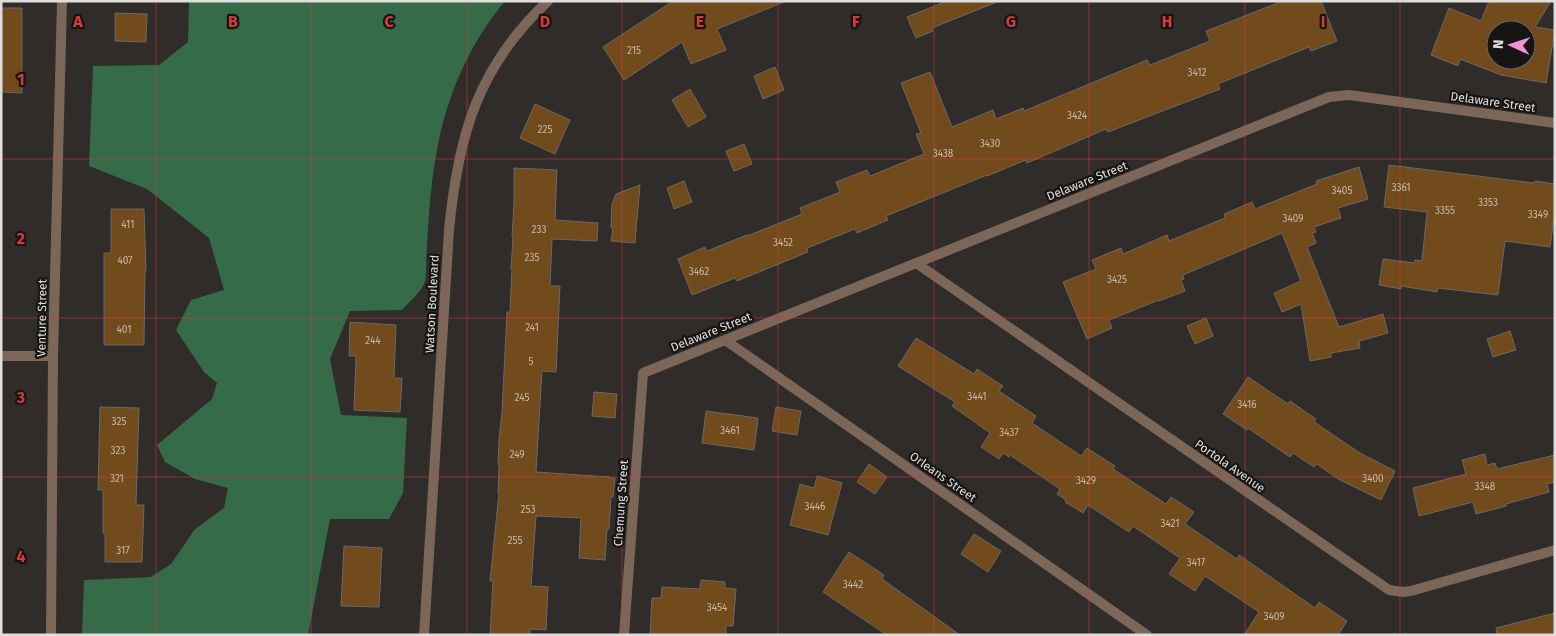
<svg xmlns="http://www.w3.org/2000/svg" width="1556" height="636" font-family="'Fira Sans',sans-serif">
<rect width="100%" height="100%" fill="#2f2c2a"/>
<path fill="#356b49" d="M189 1H505C471 42 448 92 438 145 431 178 429 213 427 247 426 254 427 279 424 284 420 293 408 303 402 310L350 311 330 359 341 415 407 418 403 493 389 519H330L308 635H82L84 580 151 577 171 564 195 529 224 508 228 488 195 479 165 462 157 445 212 399 217 383 204 372 176 330 191 300 224 290 209 238 147 189 89 166 93 66 159 65 188 42Z"/>
<path fill="#724b1d" stroke="#6b6864" fill-rule="evenodd" d="M673 1H783L784 2 717 29 726 50 691 64 682 42 624 80 603 47Z
M947 1H997V2L932 28 933 31 916 38 907 17Z
M1283 1H1321L1337 41 1311 51 1309 47 1218 84 1220 89 1108 132 1106 129 1027 163 1026 160 987 176V175L886 216 888 220 857 233 855 229 807 248 808 252 737 281 735 278 692 295 678 259 705 247 707 251 747 235V236L802 214 800 208 840 192 836 182 867 170 870 176 924 154 916 134 921 133 901 83 930 72 952 127 993 110 996 119 1023 108 1024 111 1147 60 1150 65 1210 41 1206 31Z
M1489 1H1551L1535 27 1555 30 1546 83 1501 75 1460 59 1458 66 1431 55 1449 8 1481 21ZM1496 30H1526V60H1496Z
M1 8H22V93L1 92Z
M115 13 147 14 146 42 115 41Z
M775 67 784 90 763 99 754 76Z
M690 89 706 117 688 127 672 100Z
M535 104 570 120 555 154 520 138Z
M744 144 752 164 734 171 726 151Z
M1389 165 1534 183 1535 181 1555 184V211L1550 247 1505 241 1498 295 1438 288 1437 292 1401 286V289L1379 285 1383 259 1414 263 1415 260 1422 261 1427 212 1384 207Z
M1359 167 1368 199 1338 208 1341 218 1314 227 1316 232 1312 233 1316 243 1307 247 1339 327 1383 314 1388 333 1359 341 1360 348 1331 353V357L1310 361 1301 304 1282 312 1274 293 1301 281 1282 233 1183 275 1184 279 1181 280 1185 291 1159 301V300L1109 320 1112 328 1087 339 1063 282 1096 269 1092 260 1121 248 1123 254 1167 235 1169 241 1225 218 1224 214 1252 202 1255 209 1317 184 1316 181Z
M514 168 557 170 555 220 598 223 597 241 552 239 550 286H560L556 372 542 371 536 472 610 477V478H615L613 497H611L609 529H607L605 560 579 558 581 518 536 516 531 586 548 587 546 630 530 629V635H490L493 581H490L499 493H498L499 465H498L499 440 502 412 507 312H510L512 269H511L513 237H512L514 203Z
M684 181 692 202 674 209 667 188Z
M640 185 635 243 611 241 613 228H611L612 204 616 194Z
M111 209H144L146 270H145L144 345H104V253H111Z
M1206 318 1213 336 1195 344 1187 326Z
M350 322 396 325 394 378H402L400 412 354 410 356 356H349Z
M1510 331 1516 350 1493 357 1487 339Z
M916 338 974 374 977 369 1003 386 999 391 1036 416 1032 423 1081 456 1087 448 1115 466 1113 469 1166 504 1171 497 1194 512 1185 524 1237 559 1239 555 1315 608 1319 602 1347 621 1338 635H1244L1259 612 1205 576 1195 591 1169 574 1180 558 1133 526 1129 532 1088 505 1083 513 1065 502 1066 500 1057 494 1060 489 1010 455 1009 457 1003 453 999 459 981 447 990 433 952 406 955 402 898 366Z
M1248 377 1288 404 1290 401 1316 419 1314 422 1360 453 1395 471 1381 500 1338 479 1317 464 1314 467 1293 453 1290 457 1248 428 1247 430 1223 414Z
M594 392 617 394 615 418 592 416Z
M100 407 139 408 136 505H144L142 562H105V534L103 533V490H98Z
M776 407 801 411 797 435 772 431Z
M706 411 758 418 754 450 702 443Z
M1485 454 1487 465 1495 463 1497 469 1555 455V482L1547 484 1549 492 1506 504V506L1476 514 1473 502 1419 516 1413 488 1466 474 1462 460Z
M869 464 887 477 875 494 857 482Z
M817 476 842 483 828 535 790 525 800 484 814 488Z
M974 534 1001 551 988 572 961 554Z
M344 546 382 548 379 607 341 606Z
M849 552 884 575 882 579 960 635H887L823 592Z
M701 580 725 582V588L736 589 733 626H726V635H650L652 598H661L662 587 700 589Z
M1555 613V635H1497L1496 628Z"/>
<g fill="none" stroke-linecap="round" stroke-linejoin="round">
<path stroke="#7c6658" stroke-width="10" d="M916 263 1389 590 1403 592 1411 591 1555 550
M725 340 1147 635
M1 356H53
M51 635 53 356 62 1
M424 635 449 230C458 137 477 67 548 1
M624 635 643 373 1329 97 1349 95 1555 123"/>
</g>
<path fill="none" stroke="#d73a3a" stroke-width="1" stroke-opacity="0.55" d="M156 1V635M311 1V635M467 1V635M622 1V635M778 1V635M934 1V635M1089 1V635M1245 1V635M1400 1V635M1 159H1555M1 318H1555M1 477H1555"/>
<g text-anchor="middle" stroke-width="4.5" stroke-linejoin="round" paint-order="stroke">
<g font-size="10" fill="#c4b9ac">
<text x="634" y="54">215</text>
<text x="1197" y="76">3412</text>
<text x="1077" y="119">3424</text>
<text x="545" y="133">225</text>
<text x="990" y="147">3430</text>
<text x="943" y="157">3438</text>
<text x="1401" y="191">3361</text>
<text x="1342" y="194">3405</text>
<text x="1488" y="206">3353</text>
<text x="1445" y="214">3355</text>
<text x="1538" y="218">3349</text>
<text x="1293" y="222">3409</text>
<text x="128" y="228">411</text>
<text x="539" y="233">233</text>
<text x="783" y="246">3452</text>
<text x="532" y="261">235</text>
<text x="125" y="264">407</text>
<text x="699" y="275">3462</text>
<text x="1117" y="283">3425</text>
<text x="532" y="331">241</text>
<text x="124" y="333">401</text>
<text x="373" y="344">244</text>
<text x="531" y="365">5</text>
<text x="977" y="400">3441</text>
<text x="522" y="401">245</text>
<text x="1247" y="408">3416</text>
<text x="119" y="425">325</text>
<text x="730" y="434">3461</text>
<text x="1009" y="436">3437</text>
<text x="118" y="454">323</text>
<text x="517" y="458">249</text>
<text x="117" y="482">321</text>
<text x="1373" y="482">3400</text>
<text x="1086" y="484">3429</text>
<text x="1485" y="490">3348</text>
<text x="815" y="510">3446</text>
<text x="528" y="513">253</text>
<text x="1170" y="527">3421</text>
<text x="515" y="544">255</text>
<text x="123" y="554">317</text>
<text x="1196" y="566">3417</text>
<text x="853" y="588">3442</text>
<text x="717" y="611">3454</text>
<text x="1274" y="620">3409</text>
</g>
<g font-size="12" fill="#e0dedc" stroke="#161514">
<text transform="translate(1493 102) rotate(8)" y="4">Delaware Street</text>
<text transform="translate(1087 181) rotate(-22)" y="4">Delaware Street</text>
<text transform="translate(432 304) rotate(-87)" y="4">Watson Boulevard</text>
<text transform="translate(42 318) rotate(-89)" y="4">Venture Street</text>
<text transform="translate(711 332) rotate(-22)" y="4">Delaware Street</text>
<text transform="translate(1230 466) rotate(35)" y="4">Portola Avenue</text>
<text transform="translate(943 477) rotate(35)" y="4">Orleans Street</text>
<text transform="translate(621 503) rotate(-86)" y="4">Chemung Street</text>
</g>
</g>
<g font-size="16" text-anchor="middle" font-weight="bold" fill="#d73a3a" stroke="#161514" stroke-width="4.5" stroke-linejoin="round" paint-order="stroke">
<text x="78" y="27">A</text>
<text x="233" y="27">B</text>
<text x="389" y="27">C</text>
<text x="545" y="27">D</text>
<text x="700" y="27">E</text>
<text x="856" y="27">F</text>
<text x="1011" y="27">G</text>
<text x="1167" y="27">H</text>
<text x="1323" y="27">I</text>
<text x="21" y="85">1</text>
<text x="21" y="244">2</text>
<text x="21" y="403">3</text>
<text x="21" y="562">4</text>
</g>
<rect width="1556" height="636" fill="none" stroke="#e0dedc" stroke-width="5"/>
<g transform="translate(1511 45) rotate(273)"><circle r="24" fill="#161514" stroke="#676564"/>
<path d="M0-4L9 19L0 12L-9 19Z" fill="#f291d6"/>
<text y="-8" font-size="14" font-weight="bold" text-anchor="middle" fill="#e0dedc">N</text>
</g>
</svg>
